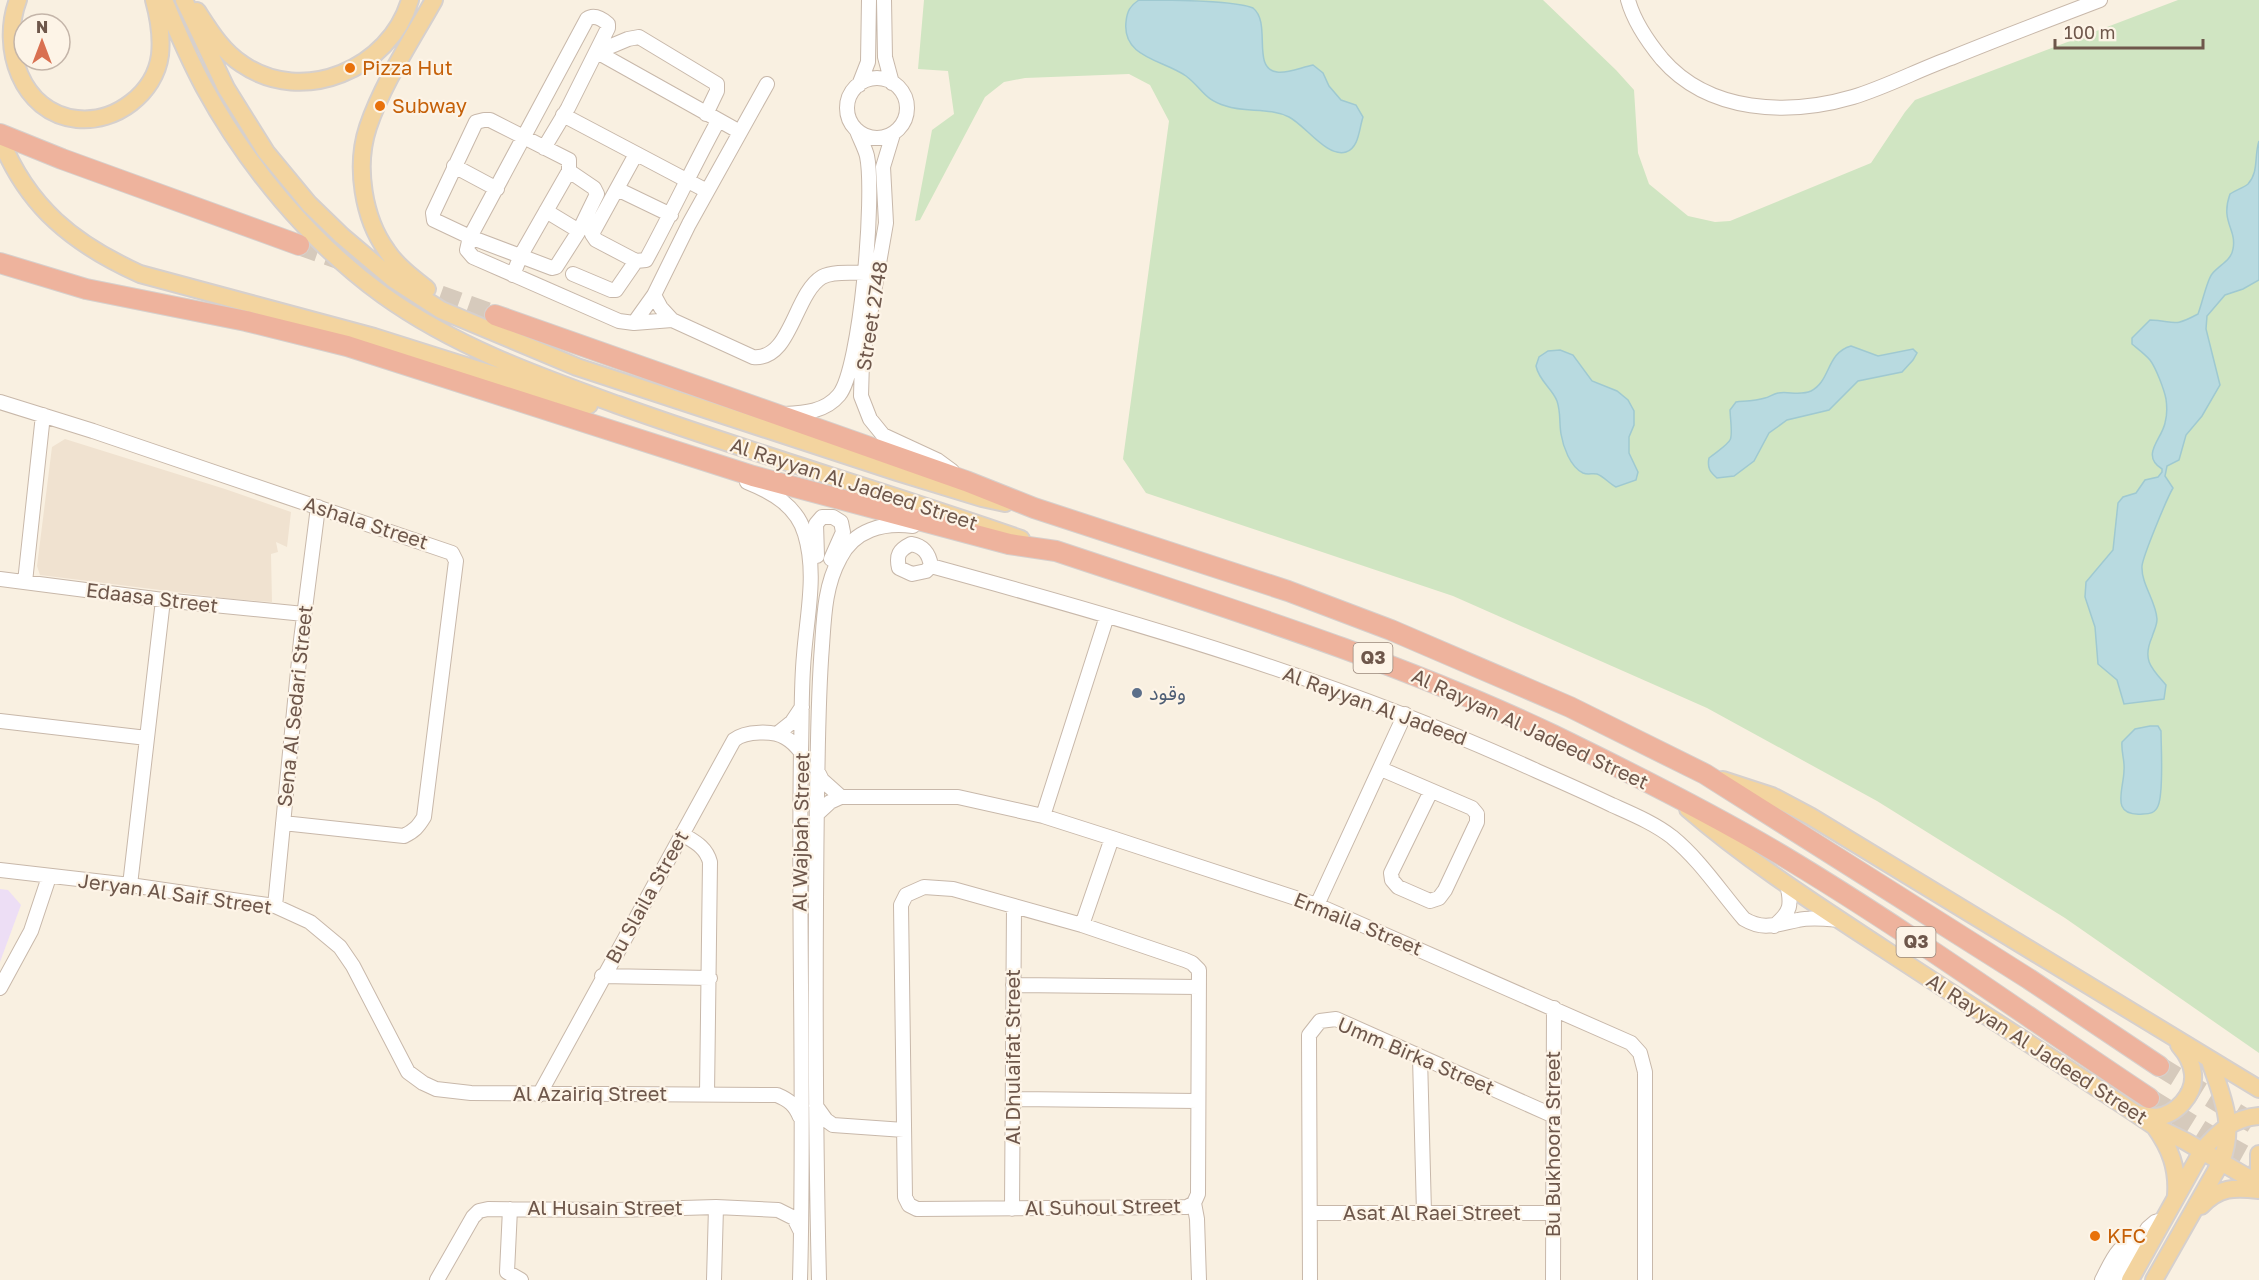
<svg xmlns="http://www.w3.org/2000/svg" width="2259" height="1280" font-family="'Golos Text','Noto Sans Arabic',sans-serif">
<rect width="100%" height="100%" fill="#f9f0e1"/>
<path fill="#f0e2d0" d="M65 439 225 489 291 512 287 547 276 542 278 552 271 554 272 602 232 599 40 575 37 566 52 447Z"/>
<path fill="#eddef5" d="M0 889 8 890 21 905 0 962Z"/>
<path fill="#d0e5c2" d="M924 0H1543L1616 70 1634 90 1638 153 1649 184 1688 216 1715 222 1730 221 1871 163 1905 112 1915 100 2178 0H2259V1053L2065 918 1877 801 1707 708 1453 596 1146 493 1123 459 1169 121 1150 85 1129 74 1025 78 1004 82 985 97 920 220 915 221 932 130 954 114 948 71 918 69Z"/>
<path fill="#b8dae0" stroke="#9fc9d1" stroke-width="1.5" d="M1139 0C1165 0 1234 0 1253 8 1272 23 1251 69 1277 72 1287 74 1302 67 1313 65L1323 73 1329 86 1341 100 1356 105 1363 117C1359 129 1359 148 1346 152 1327 158 1305 125 1289 117 1269 107 1246 113 1226 106 1203 99 1203 89 1186 76 1164 60 1122 58 1126 22 1127 11 1130 6 1139 0Z
M2259 141V280L2243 289 2225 295 2207 316 2206 329 2220 385 2202 416 2186 435 2179 460 2167 466 2165 476 2173 488C2167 498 2143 556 2142 566 2141 584 2156 601 2157 619 2157 626 2154 630 2152 637 2142 660 2151 668 2166 685L2164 699 2124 704 2117 680 2098 664 2095 627 2085 597 2086 582 2113 550 2118 503 2123 497 2136 493 2145 480 2158 477 2162 472V469C2140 455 2162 439 2165 423 2167 416 2167 406 2166 399 2164 389 2156 368 2150 360 2145 354 2138 349 2132 344V338L2150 320C2176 321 2172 328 2198 314 2202 304 2207 280 2212 274 2219 265 2231 261 2233 249 2237 229 2220 222 2230 194 2236 190 2243 188 2248 184 2259 172 2254 156 2259 141Z
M1851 346 1878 356 1913 349 1917 353 1913 360 1902 372 1858 381 1829 410 1787 420 1769 433 1754 461 1734 476 1717 478C1710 472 1707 468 1709 458 1736 437 1732 445 1730 410L1736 402C1745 401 1755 401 1765 398 1769 397 1773 394 1778 393 1788 391 1800 396 1811 391 1831 381 1826 353 1851 346Z
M1560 350 1573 355 1592 381 1617 391 1628 400 1634 411V425L1629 437V453L1638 472 1636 480 1616 487C1610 484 1603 476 1597 474 1592 473 1588 475 1583 473 1570 467 1563 446 1561 434 1559 422 1561 413 1557 401 1552 388 1539 381 1536 366L1539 357 1548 351Z
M2150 726H2158L2161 731C2161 748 2164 793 2158 806 2155 813 2150 814 2143 814 2109 817 2124 789 2124 770 2125 761 2121 752 2122 742L2135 729Z"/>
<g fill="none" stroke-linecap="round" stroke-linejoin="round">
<path stroke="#d6cabc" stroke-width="20" stroke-dasharray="20 10" stroke-linecap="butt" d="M299 245 495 315
M2159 1066 2259 1127
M2149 1098 2219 1141 2259 1163"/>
<defs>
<path id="minor" d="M884 0 885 57 892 83
M1628 0C1634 22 1648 42 1662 59 1709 113 1788 116 1853 97 1886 87 1918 70 1951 58 2000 38 2050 19 2100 0
M597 52 628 39 639 37 717 84V91L706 114
M597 52 740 132
M847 108a30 30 0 1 1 60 0a30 30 0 1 1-60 0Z
M859 85 868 62 869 0
M563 115 707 191
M893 134 883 167 886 223 862 361 861 396 870 419 883 435 937 460 952 471
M544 148 568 108 608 28V24C601 18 594 14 587 19L470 237 467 250 473 257 619 321 634 323 672 320
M636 154 592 234 596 240 636 261 646 260C671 214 693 167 718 121
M454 166 497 189
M617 189 671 215
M546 211 579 231 597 194 594 188 569 171
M573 274 611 290H616L636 261
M513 275 521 255 569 171V160L490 120H484L476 122 433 213 434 220 470 237 552 268 556 267 579 231
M654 295 661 308 672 320 753 357C791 361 794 294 822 277 833 271 852 273 864 273
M634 323 654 295 689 224 767 84
M0 402 93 431 452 553 456 561 424 817C418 827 414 831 404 836L283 823
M784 414C804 413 825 412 839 395 861 368 875 194 867 156 865 148 860 139 857 131
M747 482C772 492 797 506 805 534 817 573 807 615 804 655 801 686 802 719 801 750 798 927 805 1103 800 1280
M911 544C923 546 929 553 931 566L926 571 912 574 899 568C896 555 899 550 911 544Z
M817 556 816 524 822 517H833L841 522 843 532 831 559
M931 566C1136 622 1343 682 1537 771 1562 782 1587 793 1612 805 1632 814 1654 823 1672 837 1700 860 1720 891 1744 919 1764 931 1777 924 1798 920 1811 917 1827 919 1841 920
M0 579 163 600 304 614
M25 582 43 415
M0 721 147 738
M777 734 792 722 802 707
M1381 769 1472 808 1477 814V822L1445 890 1439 898 1430 901 1398 887 1392 880 1391 873 1431 791
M817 770 822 780 841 797
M817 814 830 802 841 797H958L1043 816 1112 838 1317 905 1631 1043 1640 1053 1645 1072V1280
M1043 816 1107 616
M682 834C695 842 706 847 710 862L707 1094
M0 870 130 885 275 906 310 922 340 947 353 966 408 1072 423 1083 436 1089 471 1093 777 1095C789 1100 795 1105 800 1117
M130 885 163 600
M1317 905 1405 714
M275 906 301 640 318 507
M1082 925 1112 838
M1774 926C1791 912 1792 905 1787 884
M602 976 710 978
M1013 985 1199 987
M0 988 31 931 49 877
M1420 1057 1424 1213
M539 1095 734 740C745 731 774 730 786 738 792 741 797 747 801 752
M1013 1099 1198 1101
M816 1106 826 1120 833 1125 904 1130
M1194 1203 1187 1207 917 1209 909 1205 905 1197 901 905 906 895 924 887 953 889 1082 925 1185 960 1192 963 1199 970 1198 1194 1194 1203 1197 1219 1199 1280
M510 1209 507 1272 521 1280
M1012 1209 1014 906
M1310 1213H1553
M437 1280 473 1217 479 1211 488 1209 617 1210 716 1207 778 1210 794 1218 800 1230
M714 1280 716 1207
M819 1280C815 1118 815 957 817 795 818 745 818 696 822 646 824 616 825 585 840 558 854 530 883 522 913 526
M1310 1280 1309 1035 1320 1021 1336 1019 1554 1116
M1553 1280 1554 1008
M2102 1280C2113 1259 2117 1244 2142 1237
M2116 1280 2148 1228 2155 1222 2162 1220"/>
<path id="major" d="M18 0C0 47 21 113 77 119 116 123 155 93 160 55 162 36 159 18 154 0
M164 0C176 29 189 59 204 87 247 166 310 242 383 295 454 346 535 375 618 405 751 453 887 492 1021 539
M184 0 226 88 266 152 309 204 342 236 393 279 441 310 577 367 897 472 982 498 1005 503
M197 11C210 31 222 51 242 64 303 106 390 69 410 0
M0 138C28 208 74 244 140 274L374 337 589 405
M427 289C413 278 397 266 387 251 363 218 355 166 368 127 383 83 411 41 434 0
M1723 780 1772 796 1810 816 2259 1089
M1688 809C1748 861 1817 905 1884 949 1974 1008 2065 1066 2154 1126L2185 1141 2259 1184
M2137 1114C2143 1115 2150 1117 2156 1117 2176 1115 2195 1095 2193 1074 2192 1062 2186 1053 2179 1045
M2155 1127C2170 1148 2178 1168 2176 1195
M2259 1154V1172
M2201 1206C2219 1187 2234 1187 2259 1190
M2130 1280 2202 1151C2218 1132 2233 1118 2259 1116
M2154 1280 2221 1162C2236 1124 2222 1097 2210 1061"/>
<path id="highway" d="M0 134 62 159 299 245
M0 263 86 289 246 321 347 346 753 476 1009 544 1056 551C1224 607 1393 659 1553 735 1629 772 1711 813 1783 856 1908 931 2027 1017 2149 1098
M495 315 966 481 1034 508 1288 591 1391 630 1570 707 1705 774 2029 979 2159 1066"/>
</defs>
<use href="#minor" stroke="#c8b8aa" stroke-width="16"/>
<use href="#major" stroke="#d6d0cd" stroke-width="20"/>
<use href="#highway" stroke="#d6d0cd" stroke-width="22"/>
<use href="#minor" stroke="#fff" stroke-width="14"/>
<use href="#major" stroke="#f3d49f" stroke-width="16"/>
<use href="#highway" stroke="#eeb39d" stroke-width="20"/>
</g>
<g fill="#e8710a" stroke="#fdf4e7" stroke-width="2">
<circle cx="350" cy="68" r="6"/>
<circle cx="380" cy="106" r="6"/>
<circle cx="2095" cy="1236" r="6"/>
</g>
<circle fill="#5c6f8a" stroke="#fdf4e7" stroke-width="2" cx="1137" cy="693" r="6"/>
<g text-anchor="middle" stroke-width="4.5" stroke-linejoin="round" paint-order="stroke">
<g fill="#fdf4e7" stroke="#99867a" stroke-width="1.5">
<rect x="1353.5" y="643" width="39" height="30" rx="4.5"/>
<rect x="1896.5" y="927" width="39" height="30" rx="4.5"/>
</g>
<g font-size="18" font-weight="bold" fill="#6e574b">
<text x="1373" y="664">Q3</text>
<text x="1916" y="948">Q3</text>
</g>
<g font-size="20" fill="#c56008" stroke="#fdf4e7" text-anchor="start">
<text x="362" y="75">Pizza Hut</text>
<text x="392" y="113">Subway</text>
<text x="2107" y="1243">KFC</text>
</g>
<g font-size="20" fill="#6e574b" stroke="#fdf4e7">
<text transform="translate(872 316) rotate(-81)" y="7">Street 2748</text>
<text transform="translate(854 484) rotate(18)" y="7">Al Rayyan Al Jadeed Street</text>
<text transform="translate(366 523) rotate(18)" y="7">Ashala Street</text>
<text transform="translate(152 598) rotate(7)" y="7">Edaasa Street</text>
<text transform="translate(295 706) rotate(-84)" y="7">Sena Al Sedari Street</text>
<text transform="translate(1375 706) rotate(20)" y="7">Al Rayyan Al Jadeed</text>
<text transform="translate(1530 729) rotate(25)" y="7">Al Rayyan Al Jadeed Street</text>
<text transform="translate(801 832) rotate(-89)" y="7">Al Wajbah Street</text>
<text transform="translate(175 894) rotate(8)" y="7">Jeryan Al Saif Street</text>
<text transform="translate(647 897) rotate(-61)" y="7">Bu Slaila Street</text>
<text transform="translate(1358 924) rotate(22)" y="7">Ermaila Street</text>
<text transform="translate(2037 1049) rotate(33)" y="7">Al Rayyan Al Jadeed Street</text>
<text transform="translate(1416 1056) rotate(23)" y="7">Umm Birka Street</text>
<text transform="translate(1013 1057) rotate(-90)" y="7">Al Dhulaifat Street</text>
<text x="590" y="1101">Al Azairiq Street</text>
<text transform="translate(1553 1144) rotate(-90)" y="7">Bu Bukhoora Street</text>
<text transform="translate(1103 1207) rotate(-1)" y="7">Al Suhoul Street</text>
<text x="605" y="1215">Al Husain Street</text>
<text x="1432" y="1220">Asat Al Raei Street</text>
</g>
<g font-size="20" fill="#4e5e75" stroke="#fdf4e7" text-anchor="start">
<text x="1149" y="700">وقود</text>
</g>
</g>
<g transform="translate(42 42)"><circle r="28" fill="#fdf4e7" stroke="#c4b5a9" stroke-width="1.5"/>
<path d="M0-4.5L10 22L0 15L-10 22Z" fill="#d97051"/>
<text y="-9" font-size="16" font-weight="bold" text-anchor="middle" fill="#6e574b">N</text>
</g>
<path d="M2055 39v9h148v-9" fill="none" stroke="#6e574b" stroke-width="3"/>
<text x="2064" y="39" font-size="18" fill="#6e574b" stroke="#fdf4e7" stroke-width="4.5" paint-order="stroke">100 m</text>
</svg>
